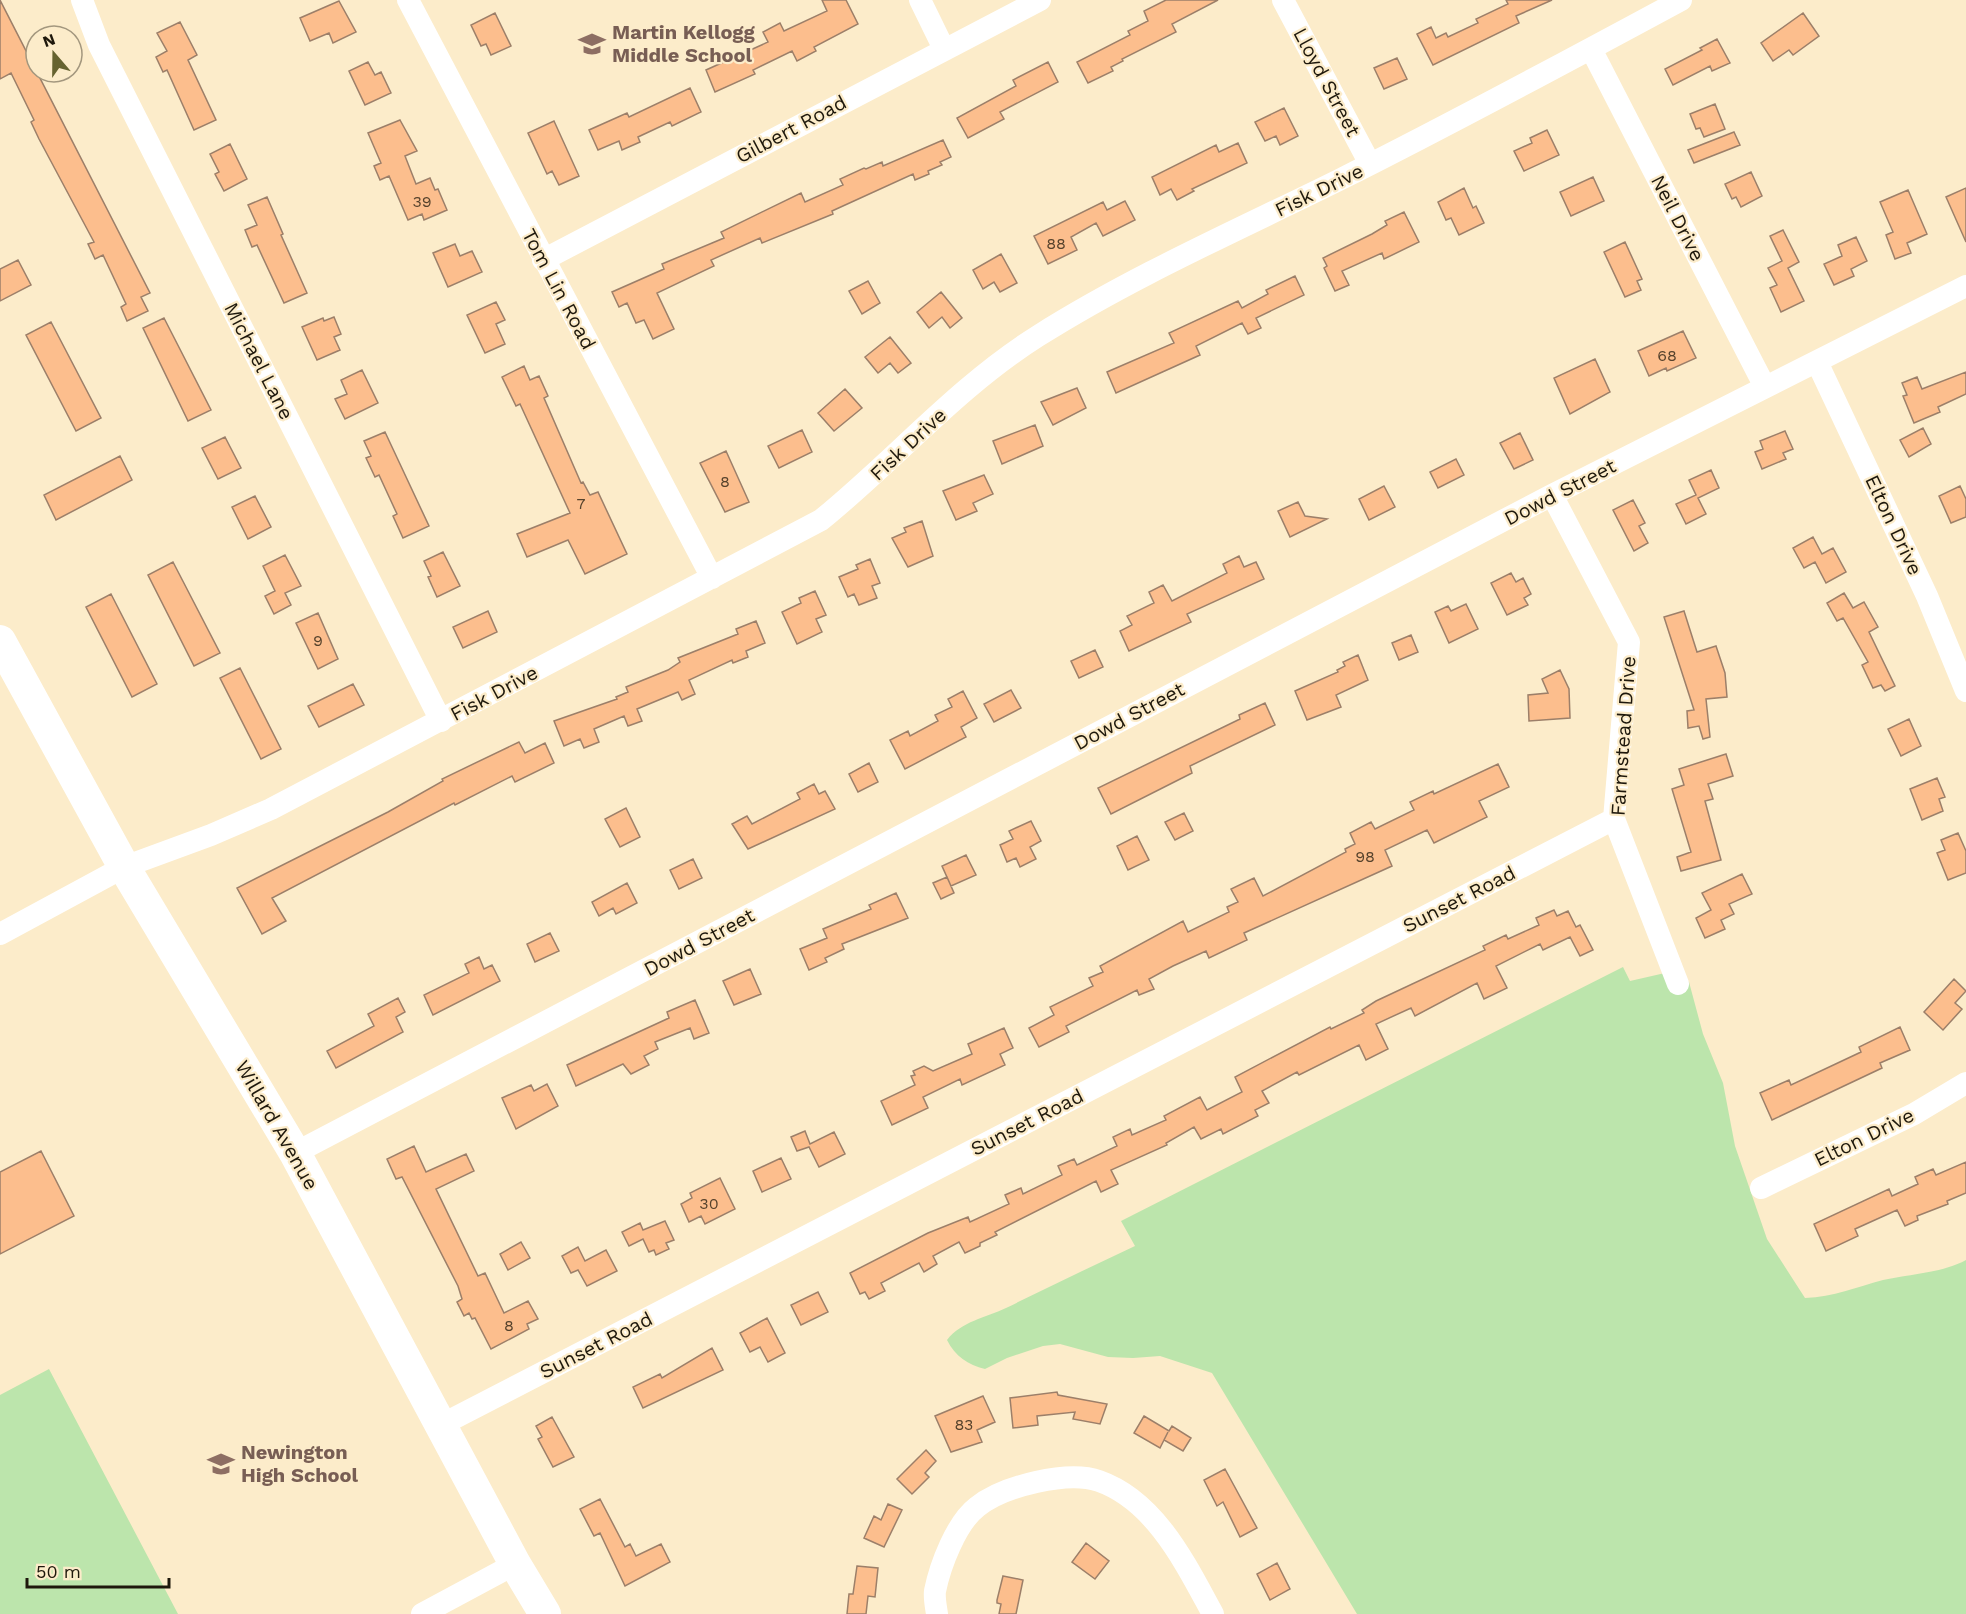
<svg xmlns="http://www.w3.org/2000/svg" width="1966" height="1614" font-family="'Work Sans',sans-serif">
<rect width="100%" height="100%" fill="#fcecca"/>
<path fill="#bce5ac" d="M1623 967 1630 981 1665 973 1678 974 1689 982 1703 1034 1723 1083 1735 1146 1767 1239 1805 1298C1834 1297 1856 1287 1883 1280 1910 1274 1942 1273 1966 1260V1614H1357L1212 1373 1160 1356 1133 1358 1108 1357 1060 1344 1043 1346 1007 1358 985 1369C968 1365 955 1356 947 1340 962 1321 985 1318 1006 1308 1049 1287 1092 1266 1135 1246L1121 1221Z
M49 1369 178 1614H0V1395Z"/>
<path fill="#fcbe8d" stroke="#9c7f69" stroke-width="1.5" d="M0 0 150 293 141 297 148 311 127 321 121 307 126 304 103 255 95 259 88 244 94 242 39 139 31 122 34 120 11 73 0 79Z
M822 0H846L858 24 814 47 816 51 797 61 792 51 753 70 755 74 715 92 706 70 768 42 763 32 780 23 784 31 827 11Z
M1166 0H1218L1172 24 1176 32 1122 59 1123 61 1111 67 1113 71 1088 83 1077 62 1130 35 1128 31 1148 21 1144 11Z
M1506 0H1552L1516 16 1519 23 1433 65 1417 34 1431 27 1436 38 1446 33 1448 37 1478 23 1476 19 1508 4Z
M339 1 356 32 333 43 329 33 310 41 300 18Z
M495 13 511 46 491 55 486 44 481 46 471 25Z
M1803 13 1819 36 1793 55 1789 50 1773 61 1761 43Z
M180 22 197 55 188 60 216 120 194 130 167 70 163 72 156 57 167 51 157 33Z
M1717 39 1730 63 1712 71 1710 66 1673 85 1665 69 1702 50 1700 48Z
M1397 58 1407 79 1384 89 1374 68Z
M368 62 375 75 381 72 391 93 365 105 349 71Z
M1048 62 1058 82 1000 112 1004 119 968 138 957 118 1016 86 1013 80Z
M690 88 701 112 672 126 670 122 638 137 640 142 622 150 619 141 598 150 589 130 627 113 629 117Z
M1715 104 1725 129 1704 137 1700 128 1696 129 1690 114Z
M1284 108 1298 136 1280 145 1276 136 1265 141 1255 122Z
M400 120 417 151 405 156 416 184 430 178 435 190 438 189 447 210 424 220 422 214 408 220 389 176 380 180 374 166 381 163 368 133Z
M554 121 579 176 559 185 552 171 547 174 528 133Z
M1547 130 1559 155 1524 171 1514 151 1532 143 1530 138Z
M1734 132 1740 145 1694 163 1688 150Z
M943 140 951 157 940 162 942 165 928 171 929 174 915 180 913 174 832 211 833 214 762 243 760 238 711 260 714 266 657 293 674 329 653 339 644 320 636 323 627 303 619 307 612 292 664 269 662 264 724 238 721 232 801 193 805 202 843 185 840 179 864 168 866 169 882 162 883 166Z
M1238 143 1247 163 1192 189 1194 191 1177 200 1171 189 1160 195 1152 177 1216 145 1219 152Z
M230 144 247 179 224 191 215 174 219 172 210 154Z
M1751 172 1762 196 1741 207 1736 197 1732 199 1725 184Z
M1593 177 1604 201 1571 216 1560 192Z
M1464 188 1473 208 1476 206 1484 223 1459 235 1451 218 1446 220 1438 202Z
M1966 188V242L1946 197Z
M1908 190 1927 234 1907 243 1911 253 1895 259 1886 235 1893 232 1880 202Z
M267 197 283 234 281 235 307 293 284 303 257 245 252 247 245 230 257 225 248 205Z
M1125 201 1135 220 1103 236 1096 223 1071 237 1077 250 1048 264 1034 236 1103 202 1107 210Z
M1404 212 1419 242 1384 259 1382 253 1342 271 1349 285 1335 291 1324 268 1327 266 1323 258 1372 234 1387 225 1385 221Z
M1783 230 1799 262 1788 268 1804 301 1781 312 1770 288 1777 285 1768 268 1782 261 1770 236Z
M1856 237 1867 261 1851 269 1854 276 1834 285 1824 264 1842 256 1838 245Z
M1625 242 1642 279 1637 281 1641 290 1625 297 1604 252Z
M455 244 460 256 472 251 482 272 448 287 433 253Z
M1001 254 1017 283 1000 292 994 282 983 289 973 270Z
M18 260 31 285 0 301V269Z
M1295 276 1304 295 1256 318 1261 328 1248 334 1242 323 1196 346 1200 355 1116 393 1107 372 1174 343 1169 333 1238 301 1242 308 1268 294 1266 290Z
M868 281 880 303 862 314 849 291Z
M941 292 962 318 950 328 942 317 929 328 917 312Z
M496 302 505 320 496 324 505 344 485 353 467 315Z
M334 317 341 334 334 337 340 350 317 360 302 327 323 318 324 321Z
M164 318 211 410 188 421 143 328Z
M51 322 101 418 76 431 26 335Z
M1683 331 1696 358 1667 371 1666 368 1649 376 1638 351Z
M890 337 911 363 898 373 890 363 878 373 865 357Z
M1595 359 1610 392 1570 414 1554 378Z
M524 366 530 380 539 376 548 396 544 398 581 483 583 482 590 495 598 492 627 554 585 574 568 540 527 557 517 534 570 513 520 404 516 406 502 377Z
M362 370 378 403 345 419 335 399 347 394 341 380Z
M1966 372V394L1938 407 1940 412 1914 423 1903 396 1907 395 1902 383 1917 377 1922 389Z
M1077 388 1086 408 1053 425 1041 402Z
M845 389 862 408 834 431 818 413Z
M1035 425 1043 446 1002 464 993 441Z
M1923 428 1931 444 1909 457 1900 440Z
M802 430 812 452 779 468 768 446Z
M1785 431 1793 449 1783 453 1786 459 1762 469 1755 452 1763 449 1760 441Z
M385 432 429 526 403 538 393 516 397 514 379 475 375 477 366 458 371 456 364 441Z
M1520 433 1533 460 1514 469 1500 443Z
M225 437 241 468 218 479 202 448Z
M726 451 749 502 725 512 700 463Z
M120 456 132 480 56 520 44 495Z
M1456 459 1464 475 1438 488 1430 472Z
M1711 470 1719 488 1698 498 1706 514 1686 524 1676 504 1696 495 1689 480Z
M984 475 993 494 973 503 977 511 956 520 943 491Z
M1384 486 1395 507 1369 520 1359 499Z
M1960 486 1966 499V517L1951 523 1939 496Z
M255 496 271 527 248 539 232 507Z
M1633 500 1645 523 1639 526 1648 543 1634 551 1613 510Z
M1298 502 1305 516 1327 519 1290 537 1278 511Z
M922 521 933 556 908 567 892 538 906 532 904 528Z
M1813 537 1822 554 1833 548 1846 572 1826 583 1815 562 1804 568 1793 548Z
M443 552 460 586 437 597 428 577 431 576 424 561Z
M285 555 301 586 285 593 291 605 274 614 265 596 275 591 263 566Z
M1239 556 1244 567 1256 562 1264 579 1187 614 1191 622 1129 651 1120 631 1132 625 1127 616 1154 603 1149 592 1163 585 1172 601 1227 573 1223 564Z
M870 559 880 583 872 586 877 598 859 605 854 594 848 597 839 577 858 569 856 565Z
M173 562 220 653 194 666 148 575Z
M1511 573 1516 582 1523 578 1531 594 1524 598 1528 605 1507 615 1491 583Z
M815 591 826 615 816 619 822 632 797 644 782 612 801 603 799 598Z
M1844 593 1853 608 1864 602 1878 627 1869 632 1895 686 1885 691 1881 685 1873 688 1862 665 1868 662 1843 618 1837 621 1827 603Z
M111 594 157 684 132 697 86 607Z
M1466 604 1478 629 1449 643 1435 612 1448 606 1451 611Z
M488 611 497 632 463 648 453 627Z
M1684 611 1697 652 1716 646 1725 673 1727 697 1706 699 1710 737 1703 739 1699 726 1688 728 1687 711 1694 710 1664 617Z
M318 613 338 659 318 669 296 623Z
M756 621 765 643 746 651 748 657 733 663 732 660 689 680 695 694 682 700 678 692 637 709 642 721 628 726 624 716 594 729 599 742 584 748 580 739 564 746 554 721 617 699 616 697 628 692 626 687 668 670 680 662 678 658 738 634 736 629Z
M1411 635 1418 652 1399 660 1392 643Z
M1095 650 1103 667 1079 678 1071 661Z
M1358 655 1368 680 1336 695 1341 707 1307 720 1295 691 1338 672 1337 670 1345 666 1343 662Z
M240 668 281 749 261 759 220 678Z
M1560 670 1569 689 1570 718 1529 721 1528 695 1548 693 1542 679Z
M353 684 364 705 319 727 308 706Z
M1011 690 1021 708 994 722 984 704Z
M963 691 977 718 961 727 966 737 905 769 890 740 908 731 910 736 938 721 935 715 952 707 948 699Z
M1265 703 1275 725 1190 766 1192 773 1111 814 1098 788 1240 719 1239 715Z
M1909 719 1921 746 1901 756 1888 729Z
M519 742 525 753 545 743 554 763 515 782 512 776 455 805 454 803 272 898 286 921 262 934 237 888 388 812 443 781 442 779Z
M1726 754 1733 776 1708 784 1713 799 1705 801 1721 860 1681 871 1677 857 1691 852 1672 789 1684 785 1679 769Z
M869 763 878 782 858 792 849 774Z
M1498 764 1509 787 1479 801 1487 817 1434 843 1427 830 1385 850 1392 866 1244 933 1247 940 1209 958 1206 951 1173 966 1149 979 1154 989 1139 995 1137 990 1066 1026 1069 1032 1039 1047 1029 1028 1054 1015 1050 1007 1093 986 1089 978 1103 972 1100 966 1183 921 1188 932 1229 912 1227 907 1238 902 1231 889 1254 878 1263 896 1346 852 1345 849 1355 844 1350 833 1371 822 1375 829 1414 810 1410 802 1433 791 1434 794Z
M1937 778 1945 797 1939 799 1943 811 1922 820 1910 789Z
M814 784 819 794 825 791 835 809 748 849 732 824 747 816 752 824 800 799 797 793Z
M626 808 640 837 620 847 605 819Z
M1184 813 1193 831 1175 840 1165 822Z
M1031 821 1041 841 1030 847 1036 859 1020 867 1016 858 1007 862 1000 845 1013 839 1009 831Z
M1958 833 1966 851V873L1948 880 1937 853 1945 850 1941 840Z
M1137 836 1149 860 1128 870 1117 846Z
M966 855 976 875 951 886 942 866Z
M693 859 702 878 679 889 670 870Z
M1742 874 1752 894 1729 904 1734 914 1721 920 1725 929 1705 938 1696 918 1711 910 1702 893Z
M947 877 954 893 941 899 933 883Z
M627 883 637 903 616 914 613 908 599 916 592 902Z
M896 893 908 918 842 944 844 949 825 958 827 962 809 970 800 949 827 938 823 929 871 909 869 905Z
M1554 910 1557 916 1568 911 1576 927 1580 925 1593 950 1580 956 1570 937 1543 950 1540 944 1496 966 1507 988 1484 999 1477 983 1415 1016 1411 1008 1376 1024 1388 1049 1366 1060 1359 1045 1299 1075 1297 1072 1262 1091 1269 1103 1255 1110 1258 1116 1223 1134 1221 1129 1201 1139 1194 1127 1166 1143 1167 1145 1111 1170 1118 1184 1101 1192 1096 1181 995 1232 997 1235 980 1243V1246L965 1253 959 1242 933 1256 937 1264 924 1272 919 1263 881 1283 885 1291 869 1299 865 1292 860 1294 850 1273 928 1233 968 1217 970 1222 1009 1204 1005 1195 1021 1188 1023 1194 1062 1175 1058 1166 1074 1159 1077 1165 1117 1146 1113 1137 1130 1129 1132 1135 1166 1120 1164 1116 1200 1097 1207 1110 1242 1092 1235 1077 1330 1027 1331 1029 1364 1013 1362 1010 1376 1001 1485 950 1483 946 1506 935 1508 939 1539 925 1536 918Z
M550 933 559 951 535 962 527 944Z
M479 957 484 969 492 965 500 981 433 1015 424 995 469 973 465 964Z
M750 969 761 994 734 1005 723 981Z
M1954 979 1966 991 1955 1003 1962 1009 1943 1030 1924 1012Z
M398 998 405 1012 396 1017 403 1032 336 1068 327 1051 374 1026 368 1014Z
M695 1000 709 1033 694 1039 690 1028 655 1042 658 1049 644 1056 649 1065 631 1074 623 1064 576 1086 567 1065 669 1018 667 1012Z
M1900 1027 1910 1050 1880 1063 1882 1068 1772 1120 1760 1093 1789 1080 1791 1085 1861 1052 1859 1047Z
M1004 1028 1013 1048 1000 1054 1005 1065 962 1085 960 1079 923 1097 928 1108 892 1125 881 1101 915 1085 911 1076 915 1075 913 1071 924 1066 933 1071 972 1054 968 1044Z
M547 1084 558 1106 516 1129 502 1098 531 1085 534 1091Z
M805 1131 810 1144 834 1132 845 1154 819 1167 809 1147 797 1151 791 1137Z
M414 1146 426 1172 466 1154 474 1171 436 1189 478 1276 485 1273 504 1313 528 1301 538 1319 527 1324 529 1329 491 1349 475 1318 472 1319 469 1313 464 1316 457 1302 462 1299 458 1286 402 1177 396 1179 387 1159Z
M41 1151 74 1216 0 1254V1172Z
M781 1158 791 1179 762 1192 753 1171Z
M1966 1162V1193L1947 1201 1948 1204 1917 1216 1918 1220 1905 1226 1897 1210 1855 1229 1858 1236 1826 1251 1814 1224 1889 1189 1892 1196 1918 1184 1915 1177 1933 1169 1936 1175Z
M720 1178 735 1209 705 1224 701 1216 689 1222 681 1204 692 1198 690 1193Z
M665 1221 674 1240 666 1243 669 1249 656 1255 654 1250 649 1252 643 1239 629 1246 622 1232 640 1223 643 1230Z
M521 1242 530 1258 508 1270 500 1254Z
M578 1247 585 1261 606 1250 617 1271 587 1286 578 1270 571 1273 562 1256Z
M818 1292 828 1312 801 1325 791 1305Z
M767 1318 785 1353 768 1362 760 1347 750 1352 740 1333Z
M712 1348 723 1370 643 1408 633 1387 660 1374 662 1378Z
M1057 1392 1058 1395 1107 1404 1100 1424 1073 1419 1075 1412 1037 1416 1038 1425 1013 1428 1010 1398Z
M983 1396 995 1422 977 1430 982 1442 951 1452 935 1416Z
M1144 1416 1169 1431 1172 1426 1191 1438 1183 1451 1164 1440 1168 1432 1160 1448 1134 1433Z
M552 1417 574 1457 553 1467 538 1439 542 1437 536 1426Z
M926 1450 936 1461 925 1473 929 1477 912 1494 897 1479Z
M1225 1469 1257 1528 1240 1537 1223 1502 1217 1506 1204 1480Z
M600 1499 625 1547 630 1544 636 1556 661 1544 670 1562 625 1586 600 1533 594 1536 580 1509Z
M888 1504 902 1510 884 1547 864 1538 874 1516 881 1520Z
M1086 1543 1109 1561 1095 1579 1072 1562Z
M1277 1563 1290 1589 1270 1600 1257 1574Z
M857 1566 878 1568 875 1597 868 1596 866 1614H847L849 1594H853Z
M1003 1576 1023 1580 1016 1614H999L1001 1604 997 1603V1600Z"/>
<g fill="none" stroke-linecap="round" stroke-linejoin="round">
<path stroke="#fff" stroke-width="22" d="M82 0 99 45 441 721
M408 0 712 578
M920 0 944 49
M1283 0 1370 164
M1591 49 1765 387
M543 260 1040 0
M1817 362 1927 596 1966 691
M1552 495 1629 642 1614 819 1678 984
M0 934 124 867 211 835 271 809 821 520C895 460 957 387 1038 336 1133 276 1238 230 1339 180 1455 122 1568 61 1681 0
M295 1153 1552 495 1966 286
M1761 1188 1914 1114 1966 1083
M441 1425 1614 819
M422 1614 515 1564
M937 1614C936 1607 934 1598 935 1591 940 1566 956 1523 977 1507 1003 1486 1068 1470 1099 1481 1156 1501 1186 1565 1213 1614"/>
<path stroke="#fff" stroke-width="32" d="M0 641 124 867 295 1153 515 1564 545 1614"/>
</g>
<defs>
<symbol id="school-bare" viewBox="-9 -9 18 18"><path d="M0-5L7-2L0 1L-7-2ZM-4 1L0 2.5L4 1V4Q0 6-4 4Z" fill="#8d6e63" stroke="#fcecca" stroke-width="2.5" paint-order="stroke"/></symbol>
</defs>
<g fill-rule="evenodd">
<use href="#school-bare" x="573" y="25" width="38" height="38"/>
<use href="#school-bare" x="202" y="1445" width="38" height="38"/>
</g>
<g text-anchor="middle" stroke-width="4.5" stroke-linejoin="round" paint-order="stroke">
<g font-size="16" fill="#56422c">
<text x="422" y="207">39</text>
<text x="1056" y="249">88</text>
<text x="1667" y="361">68</text>
<text x="725" y="487">8</text>
<text x="581" y="509">7</text>
<text x="318" y="646">9</text>
<text x="1365" y="862">98</text>
<text x="709" y="1209">30</text>
<text x="509" y="1331">8</text>
<text x="964" y="1430">83</text>
</g>
<g font-size="20" font-weight="bold" fill="#785e54" stroke="#fcecca" text-anchor="start">
<text x="612" y="39">Martin Kellogg<tspan x="612" dy="23">Middle School</tspan></text>
<text x="241" y="1459">Newington<tspan x="241" dy="23">High School</tspan></text>
</g>
<g font-size="20" fill="#1e180c" stroke="#fcecca">
<text transform="translate(1327 82) rotate(62)" y="7">Lloyd Street</text>
<text transform="translate(791 129) rotate(-28)" y="7">Gilbert Road</text>
<text transform="translate(1319 190) rotate(-26)" y="7">Fisk Drive</text>
<text transform="translate(1678 218) rotate(63)" y="7">Neil Drive</text>
<text transform="translate(559 289) rotate(62)" y="7">Tom Lin Road</text>
<text transform="translate(259 361) rotate(63)" y="7">Michael Lane</text>
<text transform="translate(908 444) rotate(-43)" y="7">Fisk Drive</text>
<text transform="translate(1560 492) rotate(-27)" y="7">Dowd Street</text>
<text transform="translate(1894 525) rotate(65)" y="7">Elton Drive</text>
<text transform="translate(494 693) rotate(-28)" y="7">Fisk Drive</text>
<text transform="translate(1129 716) rotate(-28)" y="7">Dowd Street</text>
<text transform="translate(1623 736) rotate(-86)" y="7">Farmstead Drive</text>
<text transform="translate(1459 899) rotate(-27)" y="7">Sunset Road</text>
<text transform="translate(699 942) rotate(-28)" y="7">Dowd Street</text>
<text transform="translate(1027 1122) rotate(-27)" y="7">Sunset Road</text>
<text transform="translate(277 1125) rotate(60)" y="7">Willard Avenue</text>
<text transform="translate(1864 1137) rotate(-26)" y="7">Elton Drive</text>
<text transform="translate(596 1345) rotate(-27)" y="7">Sunset Road</text>
</g>
</g>
<g transform="translate(54 54) rotate(340)"><circle r="28" fill="#fcecca" stroke="#a3977e" stroke-width="1.5"/>
<path d="M0-4.5L10 22L0 15L-10 22Z" fill="#666330"/>
<text y="-9" font-size="16" font-weight="bold" text-anchor="middle" fill="#1e180c">N</text>
</g>
<path d="M27 1578v9h142v-9" fill="none" stroke="#1e180c" stroke-width="3"/>
<text x="36" y="1578" font-size="18" fill="#1e180c" stroke="#fcecca" stroke-width="4.5" paint-order="stroke">50 m</text>
</svg>
